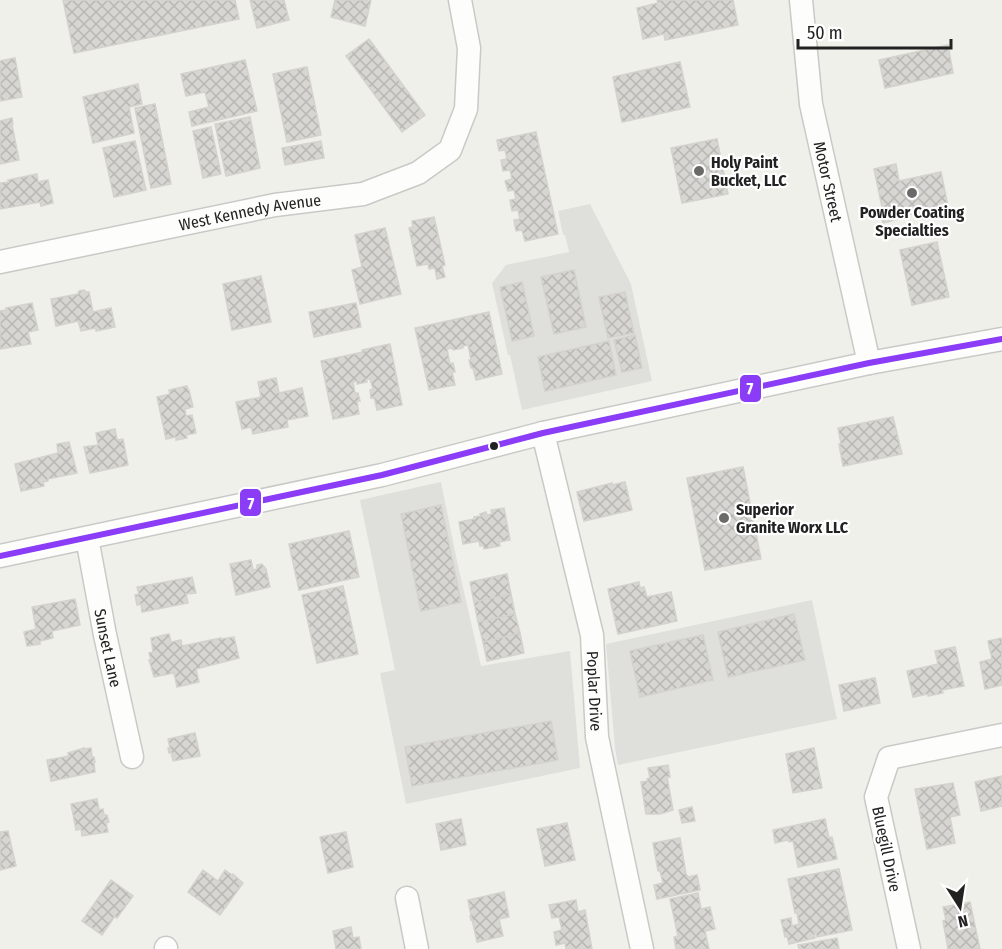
<svg xmlns="http://www.w3.org/2000/svg" width="1002" height="949" font-family="'Fira Sans Condensed',sans-serif">
<defs>
<pattern id="building-cross-hatch" width="8" height="8" patternUnits="userSpaceOnUse" patternTransform="scale(1.5)"><rect width="8" height="8" fill="#d7d6d2"/><path d="M0 0l8 8M0 8l8-8" fill="none" stroke="#b8b7b4"/></pattern>
</defs>
<rect width="100%" height="100%" fill="#f0f0eb"/>
<path fill="#dfdfdc" d="M590 204 631 284 652 381 522 410 510 355H508L492 283 506 265 569 252 565 235H563L558 211Z
M441 482 457 561 481 666 570 651 580 768 406 804 380 673 395 670 360 500Z
M812 600 837 719 618 765 615 748 606 644Z"/>
<path fill="url(#building-cross-hatch)" stroke="#d4d2cc" stroke-width="1.5" d="M63 0H235L239 19 74 53Z
M250 0H284L289 20 257 28Z
M335 0H371L365 26 331 17Z
M657 0H733L738 25 665 40 664 34 643 39 637 8 658 3Z
M369 39 425 115 402 132 346 56Z
M948 45 953 73 885 88 879 60Z
M15 58 22 97 0 101V61Z
M245 60 257 111 192 126 189 112 209 107 205 92 186 96 181 74Z
M680 62 690 107 622 122 613 77Z
M307 67 321 135 287 142 273 74Z
M138 84 142 104 129 107 134 133 93 143 83 97Z
M155 104 171 184 151 188 135 108Z
M250 117 260 168 226 176 215 124Z
M12 118 13 124 12 125 19 160 0 164V121Z
M211 127 221 174 203 178 193 131Z
M536 132 558 234 525 241 522 230 516 231 514 220 520 219 518 210 512 211 510 200 516 199 514 190 508 191 505 181 512 179 510 170 503 171 501 160 507 159 505 150 499 151 497 140Z
M717 139 728 194 682 203 671 148Z
M135 141 146 190 114 197 103 148Z
M321 141 324 158 285 165 282 148Z
M896 164 899 181 941 172 948 206 902 216 903 218 883 223 880 208 882 207 874 169Z
M37 174 38 182 48 180 53 203 41 206 40 202 0 209V183L9 182 8 180Z
M434 217 445 265 442 266 445 277 437 279 435 268 429 269 428 264 417 266 409 228 413 227 412 221Z
M385 228 401 294 360 304 352 270 362 267 355 235Z
M937 242 949 297 912 305 900 250Z
M574 270 586 327 554 334 541 277Z
M261 276 271 322 232 330 223 284Z
M522 282 534 336 512 341 500 287Z
M84 290 87 292H89L93 312 111 308 115 327 96 331V328L81 331 78 321 56 326 51 299 78 294 79 291Z
M625 292 634 333 608 338 599 297Z
M32 303 38 330 28 332 31 344 0 349V311L6 310V308Z
M356 303 361 327 314 337 309 312Z
M489 312 502 374 476 380 473 368H471L469 360H471L468 345 463 346V348L453 350 452 348 447 349 450 364 453 363 455 372H452L455 385 429 390 415 328Z
M635 335 642 368 622 372 614 340Z
M609 341 616 375 545 391 538 357Z
M390 344 402 405 377 410 374 397 371 398 370 390 373 389 370 379H366L367 382 357 384V381L353 382 355 393H358L360 401H357L359 414 333 419 321 361 363 352 362 350Z
M276 378 279 393 302 388 308 416 287 420 288 427 253 434 251 427 242 429 236 402 261 397 258 382Z
M187 386 188 390H189L193 407 185 409 186 416 192 415 196 433 186 435 187 438 176 440V437L166 439 157 397 170 394 169 390Z
M893 417 902 454 843 466 839 444H841L838 428Z
M115 429 117 440 123 439 128 465 90 473 84 447 98 445 96 433Z
M69 442 77 473 48 479V481L43 482 44 486 21 491 15 464 58 453 57 444Z
M743 467 761 559 705 570 687 478Z
M625 482 632 510 584 521 577 492 612 483V485Z
M441 505 461 602 421 611 401 514Z
M504 508 510 540 499 542 500 546 484 549 483 545 480 546 479 541 463 544 459 522 474 519V517L481 516 480 514 486 512 487 515 492 514 491 510Z
M349 531 359 577 299 590 289 544Z
M251 560 253 570 257 569V565L262 564 266 569 270 587 236 595 230 564Z
M507 574 511 594 474 602 470 582Z
M192 577 196 593 186 594 188 603 142 612 141 604 137 605 135 595 139 594 137 587Z
M639 582 640 588 644 587 647 597 671 592 677 621 618 634 608 589Z
M343 586 358 654 317 663 302 595Z
M511 594 515 614 478 622 474 602Z
M75 599 80 625 52 631 53 638 40 641V644L27 646 24 632 36 629 32 607Z
M515 614 520 633 483 642 478 622Z
M794 614 805 660 728 677 718 632Z
M520 633 524 653 487 661 483 642Z
M169 634 171 642 181 640 182 646 221 638V639L234 637 239 658 196 669 199 682 177 687 174 673 154 677 149 660H151L149 653 153 652 151 638Z
M703 635 713 680 640 697 630 651Z
M1002 638V685L985 689 980 662 992 659 988 641Z
M955 647 964 686 942 690 943 693 928 696V694L913 697 907 671 938 664 935 651Z
M875 678 880 703 844 711 839 685Z
M551 721 558 760 412 786 405 747Z
M195 733 200 756 173 761 171 752 169 753 168 748H170L168 739Z
M84 748V749L91 748 92 757H94L95 762 94 763 95 772 51 781 47 760 69 756 68 753Z
M814 748 822 788 793 793 786 754Z
M668 765 670 777H667L673 810 660 814H646L641 782 648 781 647 779 650 778 648 768Z
M1002 776V806L981 811 975 782Z
M953 783 960 815 950 817 955 843 927 849 915 789Z
M97 799 99 810 103 809 104 815H107L109 822 106 823 108 832 82 836 81 829 76 830 71 804Z
M692 807 695 821 682 823 679 810Z
M461 819 466 845 441 850 436 824Z
M825 819 829 838 832 837 837 859 798 867 793 841 789 842 788 840 775 843 773 830Z
M567 823 575 860 545 866 537 829Z
M8 831 16 866 0 870V832Z
M346 832 353 867 328 873 320 837Z
M680 838 686 874 688 877 697 875 700 890 657 899 654 885 663 883 660 871H658L653 843Z
M839 869 852 930 817 937 815 930 814 931 815 938 789 944 787 936 785 937 781 920 791 918 792 926 799 924 797 913H795L788 879Z
M203 870 218 881 225 870 232 875 233 874 243 883 220 915 188 892Z
M111 880 133 896 117 918 115 916 102 935 82 921Z
M504 892 509 917 499 919 503 936 477 942 472 919 471 920 470 916H471L468 900Z
M698 893 701 909 710 907 715 929 705 931 709 949H676L674 937 678 936 670 899Z
M576 900 578 912 585 910 592 949H566L565 943 556 945 554 932 562 930 559 917 552 918 549 905Z
M970 902 980 949H948L943 921 946 920 943 907Z
M351 927 353 938 359 937 361 949H336L333 931Z
M837 938 839 949H799L798 945Z"/>
<g fill="none" stroke-linecap="round" stroke-linejoin="round">
<defs>
<g id="minor">
<path id="s1" d="M801 0 811 104 869 363"/>
<path id="s2" d="M0 262 275 205 363 194 418 173 450 150 466 109 469 48 460 0"/>
<path id="s3" d="M543 433 592 635 597 737 642 949"/>
<path id="s4" d="M87 538 105 635 132 757"/>
<path d="M0 556 382 475 543 433 869 363 1002 339"/>
<path d="M407 898 417 949"/>
<path d="M166 948V949"/>
<path d="M909 949 876 797 889 758 1002 735"/>
</g>
</defs>
<use href="#minor" stroke="#c9c9c7" stroke-width="25"/>
<use href="#minor" stroke="#fdfdfc" stroke-width="22"/>
<defs>
<path id="bus-1" d="M0 556 382 475 543 433 869 363 1002 339"/>
</defs>
<use href="#bus-1" stroke="#fff" stroke-width="10"/>
<use href="#bus-1" stroke="#8b3cf7" stroke-width="6"/>
</g>
<g fill="#6a6a68" stroke="#fff" stroke-width="2">
<circle cx="699" cy="171" r="6"/>
<circle cx="912" cy="193" r="6"/>
<circle cx="724" cy="518" r="6"/>
</g>
<circle fill="#222" stroke="#fff" stroke-width="2" cx="494" cy="446" r="5"/>
<g text-anchor="middle" stroke-width="4.5" stroke-linejoin="round" paint-order="stroke">
<g font-size="16" font-weight="bold" fill="#222" stroke="#fff" text-anchor="start">
<text x="711" y="168">Holy Paint<tspan x="711" dy="18">Bucket, LLC</tspan></text>
<text x="912" y="218" text-anchor="middle">Powder Coating<tspan x="912" dy="18">Specialties</tspan></text>
<text x="736" y="515">Superior<tspan x="736" dy="18">Granite Worx LLC</tspan></text>
</g>
<g font-size="16" fill="#222" stroke="#fff">
<text dy="6" stroke="none"><textPath href="#s1" startOffset="184">Motor Street</textPath></text>
<text dy="6" stroke="none"><textPath href="#s2" startOffset="255">West Kennedy Avenue</textPath></text>
<text dy="6" stroke="none"><textPath href="#s4" startOffset="112">Sunset Lane</textPath></text>
<text dy="6" stroke="none"><textPath href="#s3" startOffset="264">Poplar Drive</textPath></text>
<text transform="translate(887 849) rotate(78)" y="6">Bluegill Drive</text>
</g>
</g>
<g stroke="#fff" stroke-width="2">
<rect x="739" y="374" width="23" height="29" rx="6" fill="#8b3cf7"/>
<rect x="239" y="488" width="23" height="29" rx="6" fill="#8b3cf7"/>
</g>
<g font-size="16" text-anchor="middle" font-weight="bold" fill="#fff">
<text x="750" y="394">7</text>
<text x="251" y="509">7</text>
</g>
<g transform="translate(960 907) rotate(168)" stroke="#ffffff" stroke-width="4.5" paint-order="stroke">
<path d="M0-4.5L10 22L0 15L-10 22Z" fill="#222222"/>
<text y="-9" font-size="16" font-weight="bold" text-anchor="middle" fill="#222222">N</text>
</g>
<path d="M798 39v9h153v-9" fill="none" stroke="#222222" stroke-width="3"/>
<text x="807" y="39" font-size="18" fill="#222222" stroke="#ffffff" stroke-width="4.5" paint-order="stroke">50 m</text>
</svg>
